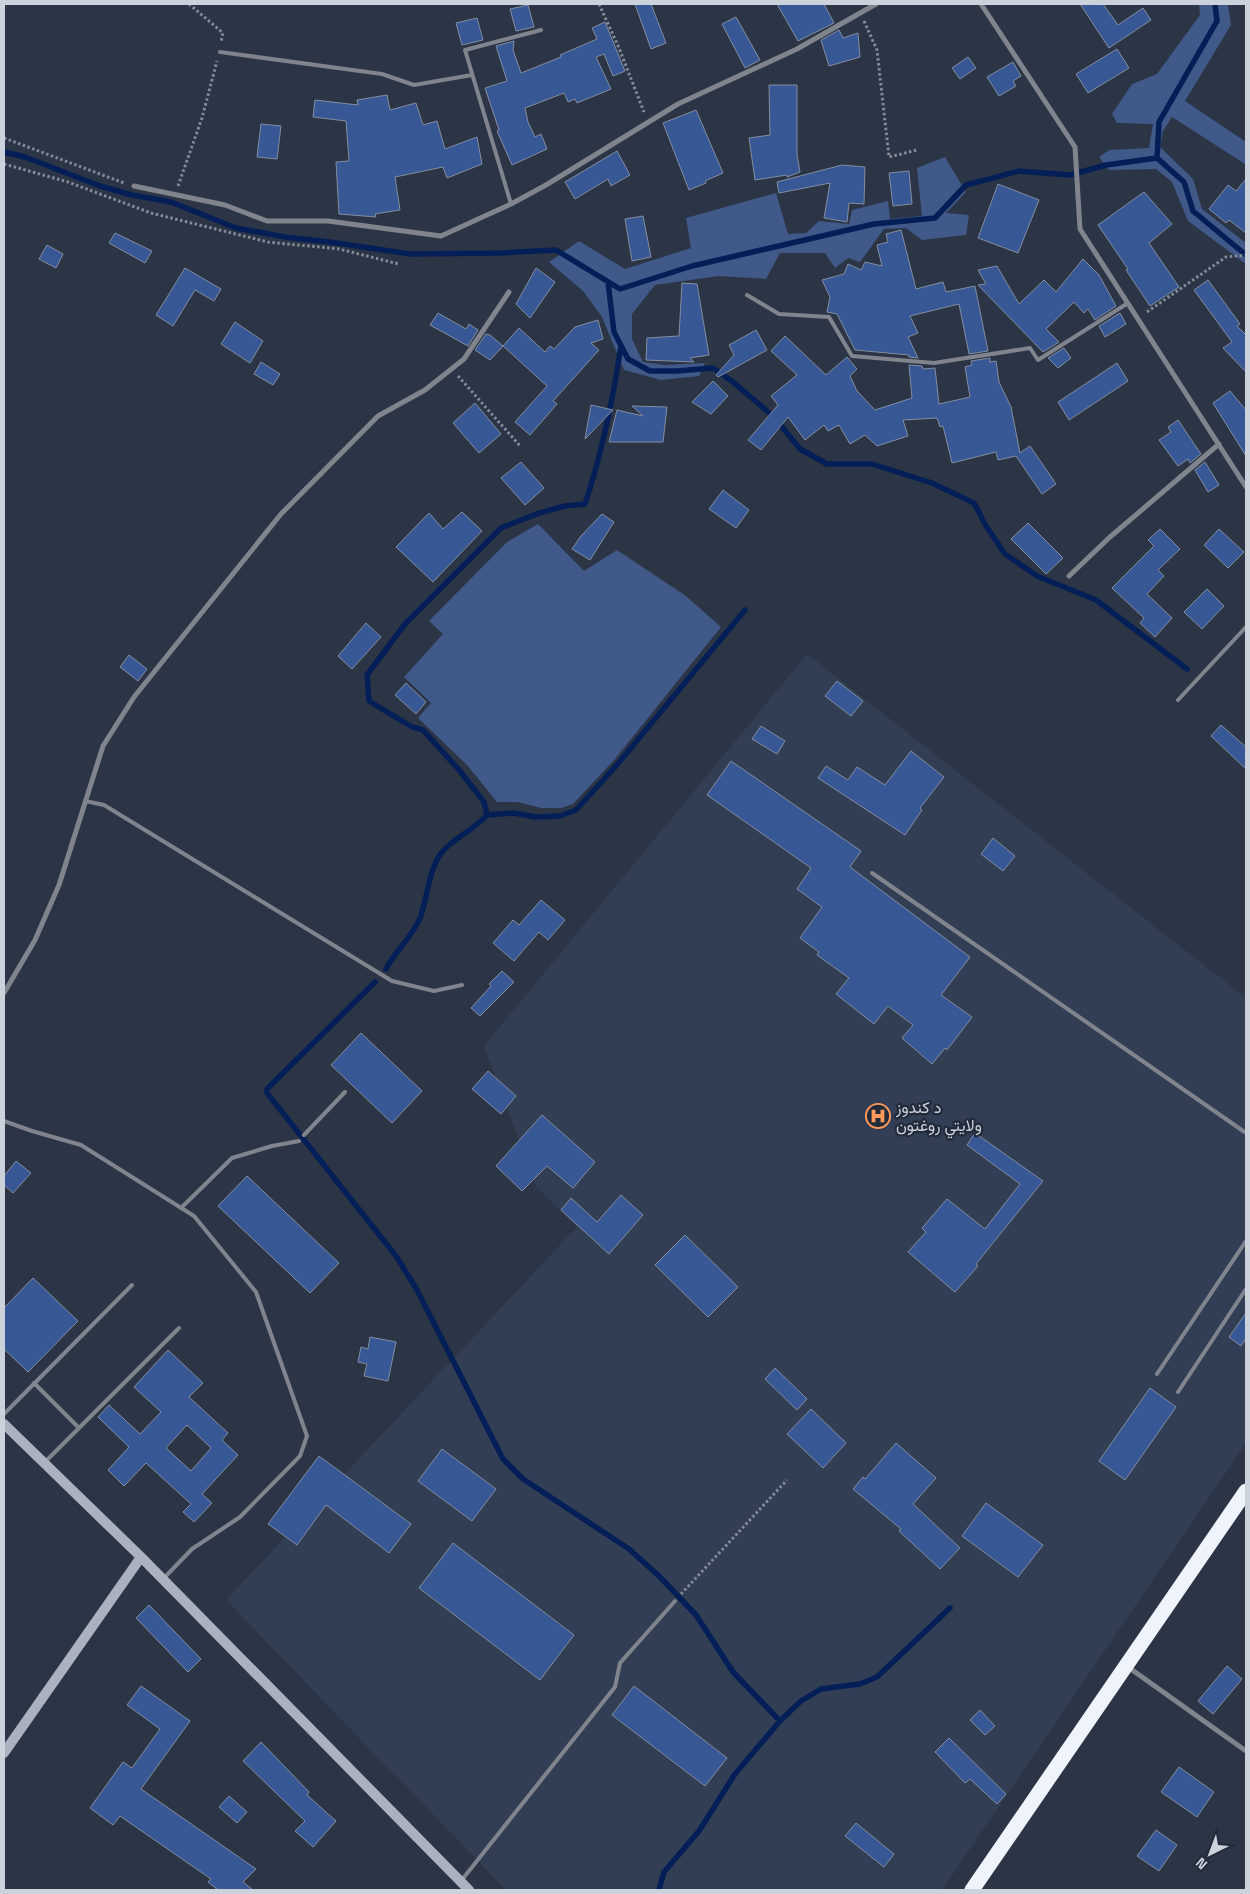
<svg xmlns="http://www.w3.org/2000/svg" width="1250" height="1894" font-family="'Space Grotesk',Vazirmatn,sans-serif">
<rect width="100%" height="100%" fill="#2c3545"/>
<path fill="#323e54" d="M807 654 1246 998V1443L942 1890H506L226 1600 577 1227 536 1186 484 1046Z"/>
<path fill="#415988" d="M1199 4H1228L1231 25 1185 101 1246 142V162L1245 164 1172 117 1163 131 1160 147 1193 179 1202 209 1246 243V264L1188 221 1172 182 1156 169 1109 170 1099 157 1109 150 1149 148 1153 124 1117 123 1112 114 1132 84 1157 74 1200 15Z
M945 157 966 192 946 213 969 215 966 235 922 240 906 228 884 229 860 262 848 258 835 268 825 253H780L766 279 719 276 655 285 632 314V339L643 362 665 365 705 363 699 376 661 380 624 370 602 317 583 291 549 262 579 241 625 269 691 248 686 218 776 193 788 234 806 233 819 221 849 224 852 210 888 201 890 219 922 216 917 168Z
M538 524 584 571 617 550 686 596 721 627 615 759 573 804 561 808H541L518 802H497L467 765 418 718 431 703 404 677 443 634 429 621 507 542Z"/>
<g fill="none" stroke-linecap="round" stroke-linejoin="round">
<path stroke="#041e57" stroke-width="5.5" d="M1215 4 1217 21 1159 122 1157 158 1184 182 1193 211 1246 255
M4 152 25 157 100 186 132 195 171 202 236 228 285 237 330 242 410 254 501 253 556 250 620 289 692 266 874 224 935 218 966 185 1019 171 1070 175 1106 165 1157 158
M608 282 614 332 628 359 650 371H677L713 368 733 382 774 417 800 449 827 464H872L932 483 974 503 986 526 1005 554 1037 576 1096 600 1187 669
M487 815 514 813 535 817 560 816 576 810 616 766 745 610
M386 969C395 951 413 936 420 918 428 897 428 870 442 852 455 837 474 830 487 815L484 802 460 771 423 730 412 727 369 701 367 675 405 624 501 528 539 513 565 506 585 504C602 453 613 399 621 346
M375 982 267 1089V1093L396 1256 417 1290 503 1459 523 1479 629 1549 659 1576 696 1615 733 1672 780 1721
M659 1890 664 1872 699 1831 735 1774 780 1721 801 1701 821 1689 860 1684 877 1677 950 1608"/>
</g>
<path fill="#375795" stroke="#838ea1" fill-rule="evenodd" d="M635 4H651L666 43 651 49Z
M777 4H824L834 23 798 41Z
M1080 4H1103L1118 25 1143 8 1151 20 1109 48Z
M528 5 534 27 516 31 510 9Z
M736 17 760 60 745 68 722 24Z
M477 18 483 40 462 45 456 23Z
M605 22 625 71 613 76 604 54 596 57 611 89 577 103 575 99 568 102 564 93 525 108 528 122 535 137 541 134 547 149 512 165 497 131 499 130 485 88 507 81 496 46 514 41 513 50 521 73 561 57 560 55 597 39 592 28Z
M839 30 843 38 858 33 860 57 829 66 821 40Z
M1117 49 1129 68 1088 93 1076 74Z
M968 57 976 68 960 79 952 68Z
M1013 62 1021 76 1013 81 1016 86 999 96 987 77Z
M769 85H797V154L800 172 787 177V175L755 180 749 138 770 135Z
M387 95 390 110 416 103 423 125 437 121 445 149 477 137 482 164 447 178 443 167 395 177 400 210 375 214 376 217 339 214 336 162 349 161 346 121 313 117 315 100 358 105 357 100Z
M696 110 723 173 705 181 706 183 689 190 663 123Z
M261 124 281 126 277 159 257 157Z
M617 151 630 175 611 186 608 179 575 199 565 182Z
M842 165 865 167 864 204 849 203 847 222 824 218 830 183 779 193 777 182Z
M909 171 912 204 893 206 889 173Z
M1246 179V233L1229 220 1226 223 1209 209 1228 185 1236 191Z
M998 184 1039 200 1018 253 978 238Z
M1144 192 1172 224 1149 243 1179 287 1150 306 1126 270 1128 269 1098 225Z
M643 216 651 257 632 261 625 219Z
M901 230 916 289 943 282 946 292 975 286 988 351 969 354 959 304 910 316 918 333 908 337 918 358 909 357V355L855 350 837 314 827 312 830 297 822 280 844 274 848 264 861 270 865 262 882 266 877 245 888 242 886 234Z
M115 233 152 251 145 263 109 243Z
M47 245 63 254 56 268 39 259Z
M1083 259 1099 275 1116 306 1095 320 1088 309 1084 313 1074 302 1046 329 1059 342 1043 352 978 285 986 284 978 270 997 266 1019 304 1044 280 1056 292Z
M185 268 221 289 214 301 195 290 173 326 156 315Z
M536 268 555 282 530 318 516 304Z
M1208 280 1240 324 1237 326 1245 334 1246 333V372L1223 348 1232 342 1194 290Z
M682 283 697 284 709 355 690 358 694 362 646 360 647 338 679 336Z
M438 313 466 329 469 324 478 330 468 346 430 325Z
M1120 313 1126 324 1105 337 1099 326Z
M598 320 603 339 591 343 599 350 553 401 557 404 530 435 515 422 547 386 503 346 519 328 545 352 550 346 554 349 575 327Z
M235 322 263 341 250 363 221 344Z
M756 330 767 350 718 377 716 375 734 355 729 345Z
M486 334 490 335 503 346 490 360 475 350Z
M785 336 826 375 847 357 857 369 850 376 857 391 875 410 912 398 909 365 922 366 923 369 935 368 939 404 970 397 965 367 972 365 971 361 990 358V362L996 361 999 382 1011 407 1020 453 1030 446 1056 484 1042 494 1016 456 998 460 996 452 952 463 943 426 940 427 937 418 903 420 908 436 877 446 865 435 850 444 839 425 828 431 824 425 805 440 788 417 761 450 748 440 778 405 771 396 797 375 771 351Z
M1064 348 1071 358 1058 368 1048 358Z
M261 362 280 374 273 385 254 374Z
M1117 363 1128 381 1069 420 1058 402Z
M713 381 728 396 711 414 692 402Z
M1230 391 1246 410V456L1213 403Z
M475 403 501 434 479 453 453 423Z
M591 405 613 410 585 439Z
M632 406 667 407 663 442H609L617 410 643 416Z
M1178 420 1201 454 1190 463 1188 459 1178 466 1159 440 1171 432 1168 427Z
M521 462 544 488 525 505 501 478Z
M1205 462 1219 485 1208 492 1195 470Z
M723 490 749 510 736 528 709 509Z
M462 512 482 531 433 582 396 547 429 513 443 529Z
M602 514 614 522 590 560 572 549 581 536Z
M1028 523 1063 558 1046 574 1011 539Z
M1160 529 1180 549 1158 570 1164 576 1147 594 1172 618 1155 637 1140 623 1144 618 1112 588 1154 546 1148 540Z
M1219 529 1244 552 1228 568 1204 545Z
M1207 589 1224 606 1202 629 1184 612Z
M366 623 381 637 352 669 338 656Z
M129 655 147 669 138 681 120 667Z
M837 681 863 701 851 716 825 696Z
M406 683 426 702 416 714 395 695Z
M1221 725 1246 747V769L1211 736Z
M761 726 785 741 777 754 752 739Z
M911 751 944 777 920 808 922 810 905 835 818 778 826 766 848 780 857 767 885 785Z
M731 761 861 851 850 867 970 957 941 995 972 1017 947 1050 945 1048 932 1064 902 1038 913 1025 888 1006 874 1024 836 994 849 978 817 955 819 952 800 938 822 907 797 889 811 868 707 795Z
M993 838 1015 856 1003 871 981 854Z
M541 900 565 920 548 940 539 932 514 961 493 943 513 920 519 925Z
M502 971 514 982 480 1016 471 1008 491 986 489 984Z
M361 1033 422 1091 392 1123 331 1065Z
M488 1071 516 1096 501 1114 472 1089Z
M542 1115 595 1162 573 1188 547 1166 522 1191 496 1166Z
M975 1133 1043 1181 976 1264 978 1266 955 1292 908 1252 926 1232 922 1228 947 1199 985 1229 1020 1184 967 1145Z
M16 1161 31 1173 13 1193 4 1185V1176Z
M247 1176 339 1263 310 1293 218 1206Z
M621 1195 643 1215 609 1254 561 1210 571 1198 597 1222Z
M685 1235 738 1287 708 1317 655 1265Z
M33 1278 78 1321 28 1372 4 1349V1308Z
M1246 1313V1338L1241 1346 1229 1337Z
M370 1337 396 1342 388 1381 364 1376 367 1364 358 1362 361 1347 368 1349Z
M168 1350 203 1383 189 1397 228 1433 222 1440 238 1455 202 1494 212 1503 194 1522 183 1512 191 1504 146 1463 124 1486 108 1470 129 1447 98 1417 109 1405 140 1434 161 1412 134 1387ZM187 1425 211 1448 191 1471 166 1448Z
M775 1368 807 1399 797 1410 765 1379Z
M1150 1388 1176 1407 1125 1480 1099 1461Z
M811 1409 846 1443 823 1468 787 1434Z
M896 1443 936 1478 913 1504 960 1548 940 1569 899 1531 901 1529 853 1489 863 1477 865 1479Z
M442 1449 496 1489 472 1521 418 1481Z
M319 1456 411 1524 389 1553 326 1505 297 1545 268 1524Z
M986 1503 1043 1545 1018 1577 962 1536Z
M453 1543 574 1635 540 1680 419 1588Z
M149 1605 201 1659 188 1672 136 1618Z
M1227 1666 1242 1679 1213 1714 1198 1701Z
M141 1686 190 1721 141 1789 256 1869 243 1882 253 1890H218L208 1882 211 1879 120 1816 113 1825 90 1808 123 1762 132 1768 160 1729 127 1705Z
M634 1686 727 1758 705 1786 612 1715Z
M980 1710 995 1726 985 1735 970 1720Z
M949 1738 1006 1794 997 1804 970 1779 965 1783 935 1752Z
M261 1742 309 1792 307 1795 336 1821 313 1847 295 1831 305 1821 243 1761Z
M1179 1767 1214 1792 1197 1817 1161 1792Z
M229 1796 247 1812 237 1823 219 1807Z
M856 1823 894 1854 884 1867 845 1836Z
M1156 1830 1177 1845 1159 1871 1137 1856Z"/>
<g fill="none" stroke-linecap="round" stroke-linejoin="round">
<path stroke="#848b98" stroke-width="3" stroke-dasharray="2.5 2.5" stroke-linecap="butt" d="M189 4 223 33 221 42
M599 4 619 48 644 112
M864 21 877 50 889 157 917 150
M4 138 124 183
M4 164 68 182 151 213 268 242 339 249 399 264
M178 186 202 118 217 61
M1147 312 1226 257 1246 255
M458 376 521 447
M681 1594 787 1480"/>
<path stroke="#80848d" stroke-width="4" d="M220 52 382 74 414 85 472 75
M511 204 465 50 541 30
M747 295 779 314 829 317 852 356 934 363 1030 348 1038 360 1128 303
M1178 700 1246 627
M85 801 104 805 392 981 434 991 462 985
M872 873 1246 1133
M4 1121 32 1131 81 1145 194 1216 256 1292 307 1436 300 1456 240 1517 192 1549 163 1579
M304 1135 345 1092
M181 1208 232 1158 272 1146 299 1141
M1157 1374 1246 1241
M34 1383 79 1428
M1178 1392 1246 1289
M4 1414 132 1285
M46 1461 179 1328
M461 1881 615 1687 620 1663 675 1601"/>
<path stroke="#80848d" stroke-width="5" d="M981 4 1075 147 1080 229 1246 487
M134 186 225 205 267 221H328L441 236 511 204 546 185 678 104 797 49 876 4
M1069 576 1110 537 1219 444
M4 993 35 940 59 885 103 746 134 697 281 514 378 416 425 390 464 359 509 292
M1128 1667 1246 1751"/>
<path stroke="#aab2bf" stroke-width="10" d="M4 1424 141 1557 469 1890
M4 1753 141 1557"/>
<path stroke="#eff4fc" stroke-width="15" d="M972 1890 1246 1491"/>
</g>
<defs>
<symbol id="hospital-ring" viewBox="-11 -11 22 22"><circle r="9.5" fill="#222b3a" stroke="#ff9b5a" stroke-width="1.5"/><path d="M-5-5h3v3.5h4V-5h3V5h-3V1.5h-4V5h-3Z" fill="#ff9b5a"/></symbol>
</defs>
<g fill-rule="evenodd">
<use href="#hospital-ring" x="864" y="1102" width="28" height="28"/>
</g>
<g text-anchor="middle" stroke-width="4.5" stroke-linejoin="round" paint-order="stroke">
<g font-size="16" fill="#ccd2dc" stroke="#222b3a" text-anchor="start">
<text x="896" y="1113">د کندوز<tspan x="896" dy="18">ولایتي روغتون</tspan></text>
</g>
</g>
<rect width="1250" height="1894" fill="none" stroke="#ccd2dc" stroke-width="10"/>
<g transform="translate(1210 1854) rotate(222)" stroke="#222b3a" stroke-width="4" paint-order="stroke">
<path d="M0-4L9 19L0 12L-9 19Z" fill="#ccd2dc"/>
<text y="-8" font-size="14" font-weight="bold" text-anchor="middle" fill="#ccd2dc">N</text>
</g>
</svg>
